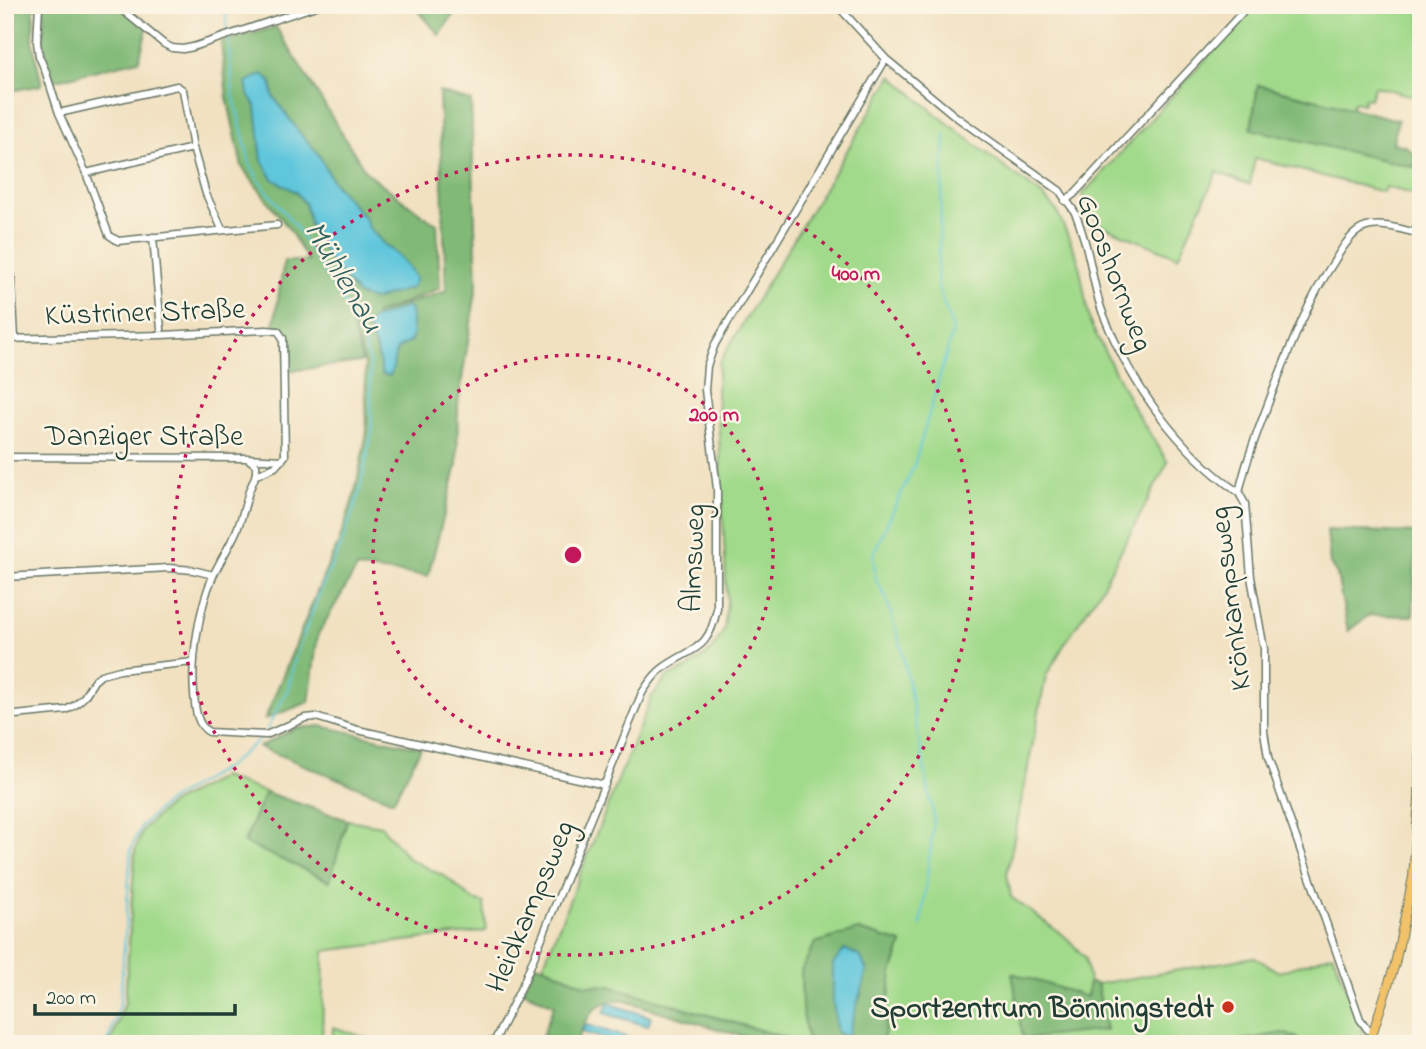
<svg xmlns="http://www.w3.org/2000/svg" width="1426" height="1049" font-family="'Indie Flower',sans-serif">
<rect width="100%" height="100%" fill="#fcf5e5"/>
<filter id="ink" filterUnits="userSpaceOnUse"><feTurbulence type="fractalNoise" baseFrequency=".0143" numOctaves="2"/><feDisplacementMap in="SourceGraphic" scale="14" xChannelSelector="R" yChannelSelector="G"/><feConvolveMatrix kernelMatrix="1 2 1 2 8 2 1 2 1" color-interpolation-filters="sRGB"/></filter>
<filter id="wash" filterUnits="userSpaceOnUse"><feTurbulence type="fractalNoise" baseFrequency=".00686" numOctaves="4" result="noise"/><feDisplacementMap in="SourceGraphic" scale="28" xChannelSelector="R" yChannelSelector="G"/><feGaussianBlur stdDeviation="1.57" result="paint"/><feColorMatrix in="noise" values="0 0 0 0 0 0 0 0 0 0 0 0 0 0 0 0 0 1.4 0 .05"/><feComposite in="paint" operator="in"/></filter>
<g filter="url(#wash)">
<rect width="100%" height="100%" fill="#f1e1c1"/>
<path fill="#a2da8b" stroke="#608c60" stroke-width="2" d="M1255 5H1421V98L1374 86 1370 99 1365 98 1363 104 1354 102 1351 108 1258 85 1251 128 1421 169V196L1385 187 1383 192 1255 158 1250 185 1217 172 1178 257 1100 225 1082 195Z
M892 76 936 114 1008 170 1042 195 1057 211 1078 259 1090 323 1134 409 1168 462 1101 589 1067 640 1046 676 1007 874 1011 897 1068 939 1085 958 1089 982 1087 997 1106 1030 1097 984 1254 957 1279 972 1333 954 1364 1034 1360 1044H883L892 973 902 944 858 930 815 943 801 971 802 1007 808 1044 610 986 585 985 543 966 652 696 667 677 688 668 711 651 724 630 727 602 717 391 719 363Z
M222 777 265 792 244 842 329 881 347 820 381 826 409 859 446 877 473 900 484 903 486 931 324 951 322 1044H108L113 1036 125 1003 135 851 143 829 170 804Z
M333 1027 385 1044H332Z"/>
<path fill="#81ba77" stroke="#507c56" stroke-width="2" fill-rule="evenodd" d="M5 5H34L33 45 42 85 5 92Z
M44 5H126L148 25 139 60 52 81 43 43Z
M414 5H460L439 35Z
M276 27 366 172 428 219 437 224 440 288 374 315 446 291 439 92 471 101 477 285 458 404 457 465 428 576 357 568 318 634 309 702 265 719 329 563 339 542 355 493 367 432 365 365 353 326 352 325 362 362 288 371 287 332 274 324 284 261H308L289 229 242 167 227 97 221 42ZM271 82 273 96 299 132 319 155 333 182 365 218 369 228 384 244 401 258 311 227 305 204 296 192 273 179 262 161 256 106ZM367 327 399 346 382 374 377 351Z
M1258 85 1398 120 1393 143 1405 146 1416 156 1414 167 1251 129Z
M1327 530 1416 533 1413 616 1369 615 1348 631 1337 575 1330 564Z
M321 726 421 748 393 801 259 747 296 728Z
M265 792 347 820 330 881 244 843Z
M858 930 902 943 892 973 883 1044H808L802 1007 801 971 815 943ZM833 964 867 971 859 1000 833 1002Z
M535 964 543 966 585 985 610 986 806 1044H768L622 1000C592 1000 586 1019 576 1044H539L554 1005 523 991Z
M1012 973 1087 997 1089 982 1097 984 1106 1030 1023 1039Z
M1282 1033 1297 1038 1295 1044H1222Z"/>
<path fill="#5fc6dc" stroke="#3f8288" stroke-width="2" d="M263 74 271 82 273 96 299 132 319 155 333 182 365 218 369 228 384 244 401 258 412 272 416 279 412 288 373 300 358 295 331 263 311 227 305 204 296 192 273 179 262 161 256 107 248 94 246 82Z
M407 307 411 309 413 336 410 342C387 351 399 359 390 376L382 374 377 351 367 327 371 320Z
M845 949 861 957 867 971 848 1036 837 1033 833 1002V964Z
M608 1003 651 1017 648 1026 604 1013Z
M587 1025 642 1042V1044H624L584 1033 582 1029Z"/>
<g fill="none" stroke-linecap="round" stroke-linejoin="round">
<path stroke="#5fc6dc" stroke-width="2" d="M225 5 227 32
M228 38 233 94 250 164 260 182 296 227 358 325 370 364 372 432 359 494 342 543 323 584 305 631 295 658 288 689 267 729
M921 925 934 819 902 649 885 595 876 581 873 554 914 466 953 330 937 284 945 134
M107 1044 120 1004 131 849 141 826 167 802 228 766 260 739"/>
</g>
</g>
<g filter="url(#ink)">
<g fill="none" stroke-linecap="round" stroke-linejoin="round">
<defs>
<path id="minor" d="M39 5 37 42 39 56 45 70 59 113 86 173 109 235 118 241 277 225
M116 5 164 44 172 48 183 49 193 47 319 5
M837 5 886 59 955 116 1060 191C1064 199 1071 205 1075 213 1079 221 1081 230 1084 239 1092 264 1094 292 1104 316 1132 386 1178 450 1239 493
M59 113 177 86 183 90 193 148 206 194 222 229
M86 173 193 148
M1065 201 1074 194 1249 5
M153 237 161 329
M5 241 12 280 15 339
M5 339 162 335 266 330 278 331 283 338 285 456 275 467 256 475
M5 457 247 458 282 460
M247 458 256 465C257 476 253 481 249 491 245 505 242 519 236 532 229 547 220 561 213 576 199 608 191 658 194 693 195 707 196 725 209 732L266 735 305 718 316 717 358 730 605 785
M5 577 169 568 193 570 213 575
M5 716 66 710 75 705 84 697 94 681 101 675 120 670 193 662
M1373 1032 1368 1030 1360 1019 1268 758 1264 731V649L1251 577 1245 504 1239 493C1246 460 1259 428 1271 396 1289 350 1307 302 1335 260 1341 250 1348 238 1358 231 1376 219 1402 230 1421 234
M493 1044 523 984 642 693C648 684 654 674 663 668 693 646 708 653 717 609V489L705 390 707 366 715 344 886 59"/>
<path id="major" d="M1369 1044 1395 964 1413 877 1419 800 1421 691"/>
</defs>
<use href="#minor" stroke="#687665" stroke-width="9"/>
<use href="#major" stroke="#687665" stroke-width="10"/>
<use href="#minor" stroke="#fff" stroke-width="6"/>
<use href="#major" stroke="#f2c26a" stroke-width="8"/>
</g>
</g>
<g fill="none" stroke="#c2185b" stroke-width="3.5" stroke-dasharray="3.5 7">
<circle cx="573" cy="555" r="200"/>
<circle cx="573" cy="555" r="400"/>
</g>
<circle fill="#c8321e" stroke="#fcf5e5" stroke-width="2.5" cx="1228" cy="1007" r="7"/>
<g text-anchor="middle" stroke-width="5" stroke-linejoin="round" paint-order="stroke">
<g font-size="30" fill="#1f3d34" stroke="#fcf5e5">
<text transform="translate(1116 272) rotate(69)" y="10">Gooshornweg</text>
<text transform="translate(145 311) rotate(-2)" y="10">Küstriner Straße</text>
<text x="144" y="445">Danziger Straße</text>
<text transform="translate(692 558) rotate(-88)" y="10">Almsweg</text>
<text transform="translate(1229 599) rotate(-97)" y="10">Krönkampsweg</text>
<text transform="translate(529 906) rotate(-67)" y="10">Heidkampsweg</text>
</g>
<g font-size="30" font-weight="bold" fill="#1f3d34" stroke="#fcf5e5" text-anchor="end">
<text x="1214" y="1017">Sportzentrum Bönningstedt</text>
</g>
<g font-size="32" font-style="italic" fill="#2f5f5e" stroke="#fcf5e5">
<text transform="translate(345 276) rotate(59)" y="11">Mühlenau</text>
</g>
</g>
<circle cx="573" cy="555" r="10" fill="#c2185b" stroke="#fcf5e5" stroke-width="3.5"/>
<g font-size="21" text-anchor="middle" font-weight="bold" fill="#c2185b" stroke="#fcf5e5" stroke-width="5" stroke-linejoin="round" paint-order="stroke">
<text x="856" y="280">400 m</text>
<text x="714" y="421">200 m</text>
</g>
<rect width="1426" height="1049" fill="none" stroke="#fcf5e5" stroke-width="28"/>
<path d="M35 1004v10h200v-10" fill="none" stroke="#1f3d34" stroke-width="3.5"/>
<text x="46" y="1004" font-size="21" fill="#1f3d34" stroke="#fcf5e5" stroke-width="5" paint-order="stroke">200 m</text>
</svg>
